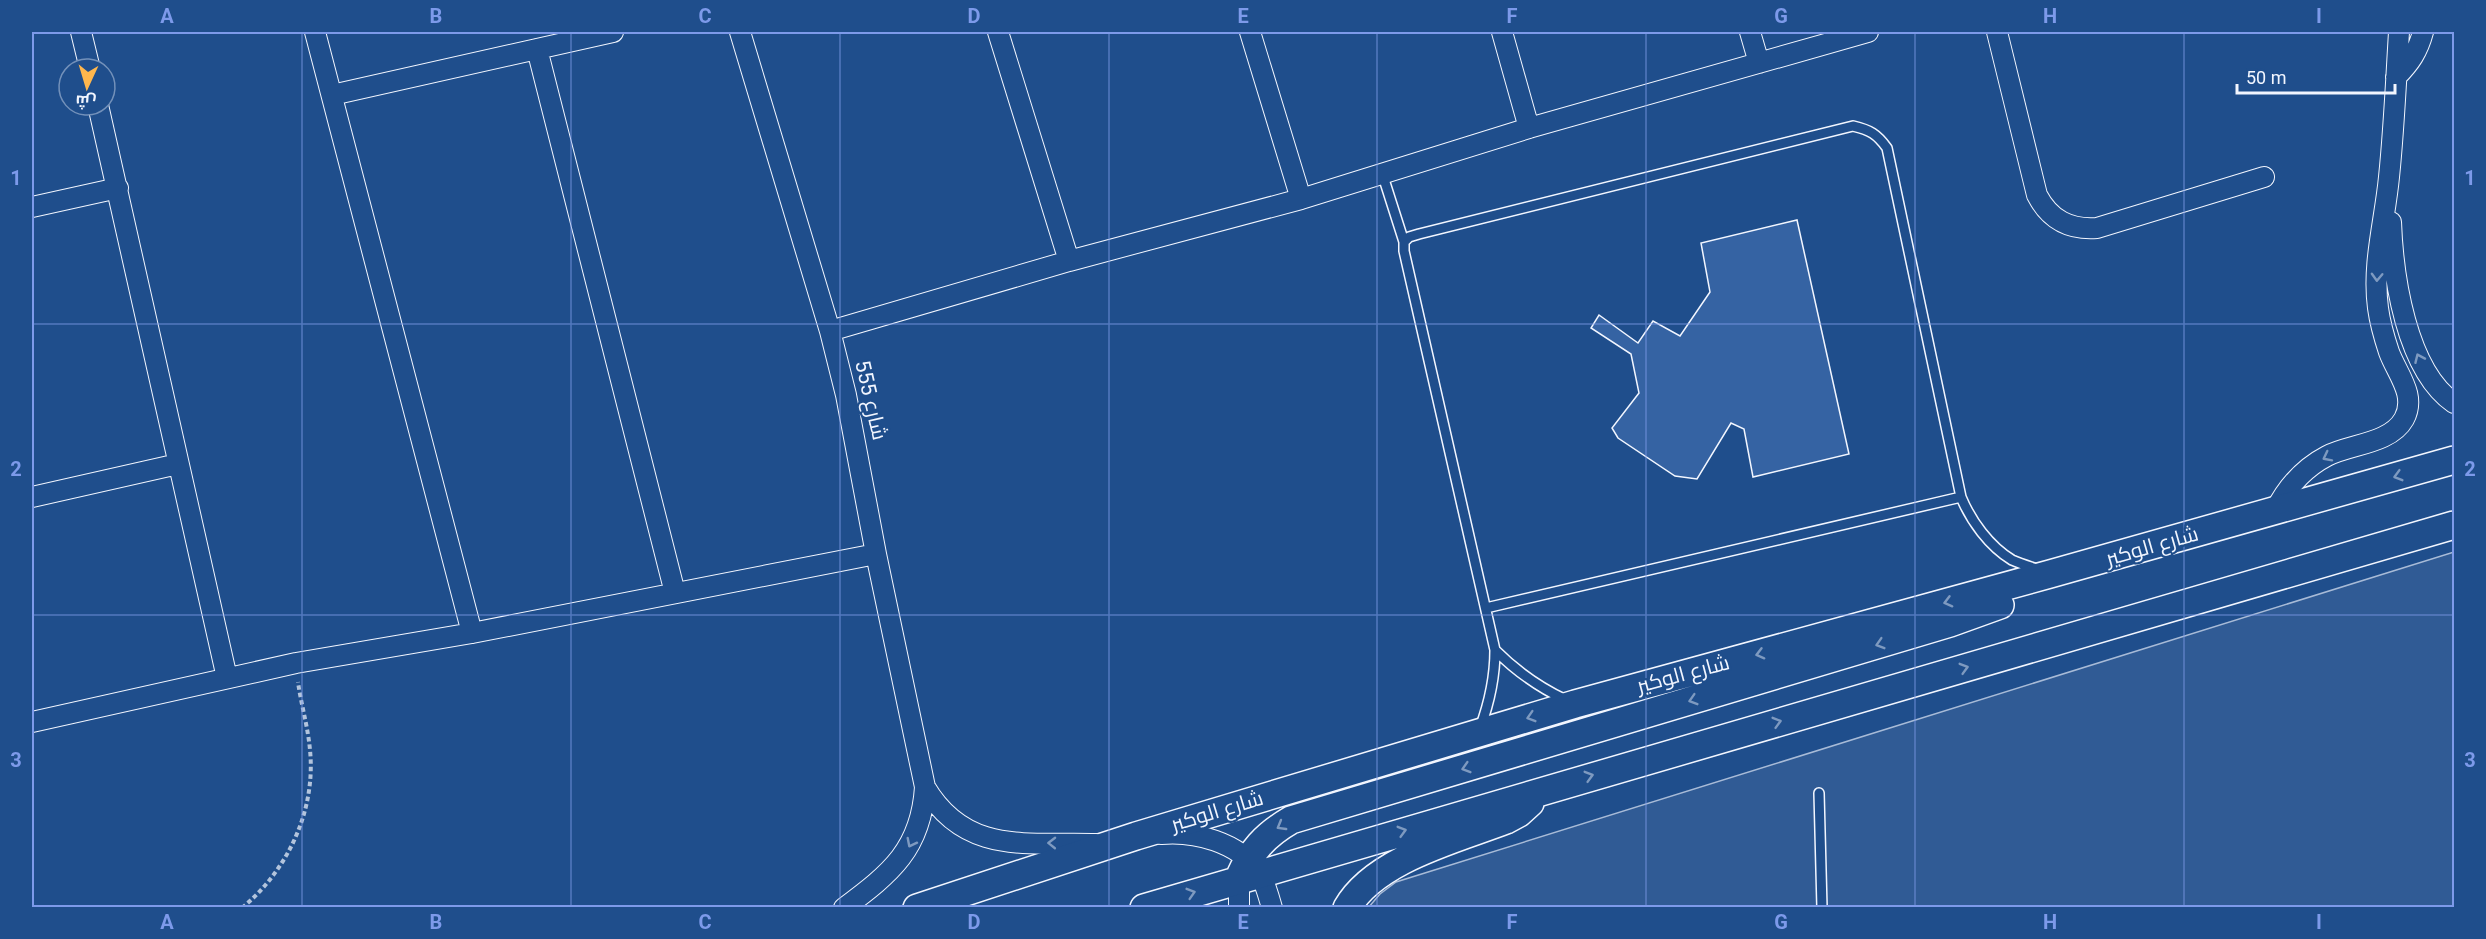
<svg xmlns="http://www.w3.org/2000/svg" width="2486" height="939" font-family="Roboto,Cairo,sans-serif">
<rect width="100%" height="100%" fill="#1f4e8c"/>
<path fill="#305b95" stroke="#a8bbd7" stroke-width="1.5" d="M2454 552V907L1368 908 1380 894 1396 882Z"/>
<path fill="#3563a3" stroke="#f2f6ff" stroke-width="1.5" d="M1797 220 1849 454 1753 477 1744 429 1731 423 1697 479 1675 476 1618 438 1612 428 1639 393 1631 354 1591 328 1599 315 1638 343 1653 321 1680 336 1710 292 1701 243Z"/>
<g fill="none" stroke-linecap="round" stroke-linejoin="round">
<defs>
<path id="lane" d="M1382 173 1404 242
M1486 608 1961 497
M1495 650C1517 672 1538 687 1566 700
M1480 728C1490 701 1495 678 1495 650L1404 251V242L1409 237 1419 234 1853 126C1870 130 1877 134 1887 148L1961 497C1971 521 1989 546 2012 560 2021 564 2031 567 2040 570
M1819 793 1822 908"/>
<path id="street" d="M81 32 90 69
M315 32 472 633
M740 32 830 331 846 395 876 554 925 787C921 849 891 873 844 908
M998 32 1069 261
M1250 32 1301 199
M1502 32 1529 128
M1750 32 1759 63
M1997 32 2037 195C2050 220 2070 230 2097 228L2264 177
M537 49 675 593
M2396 77C2410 63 2418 51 2423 32
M332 95 613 32
M98 105 227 678
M32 207 118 188
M2391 222C2393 276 2406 370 2454 403
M830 331 1069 261 1301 199 1529 128 1868 32
M32 497 178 464
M2275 511C2287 487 2304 468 2327 456 2350 444 2390 444 2404 419 2417 395 2397 374 2389 352 2384 337 2380 323 2378 308 2372 264 2385 220 2389 177 2394 129 2396 80 2399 32
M32 722 296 663 472 633 876 554
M925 787C965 855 1026 842 1096 844
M1161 834C1195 831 1238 842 1259 872 1265 882 1269 897 1272 908
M1239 878V908"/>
<path id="secondary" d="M1239 878C1251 851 1265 835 1291 820L1950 623 2000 605
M917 908 1136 836 1575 704 2050 574 2454 460
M1144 908 2454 525
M1347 908C1375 859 1457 839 1506 820L1519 813 1530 803"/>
</defs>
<use href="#lane" stroke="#f2f6ff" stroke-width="12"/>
<use href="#street" stroke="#f2f6ff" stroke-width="22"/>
<use href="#secondary" stroke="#f2f6ff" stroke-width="30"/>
<path stroke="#b3c4dc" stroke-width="4" stroke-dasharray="4.5 3" stroke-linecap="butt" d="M242 908C288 870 316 810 310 750 308 727 301 704 298 682"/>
<use href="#lane" stroke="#1f4e8c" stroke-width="9"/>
<use href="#street" stroke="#1f4e8c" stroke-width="20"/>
<use href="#secondary" stroke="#1f4e8c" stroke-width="27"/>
</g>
<defs><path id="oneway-chevron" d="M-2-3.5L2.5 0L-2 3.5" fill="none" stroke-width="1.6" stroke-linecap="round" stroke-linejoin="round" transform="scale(1.5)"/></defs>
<g stroke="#7e9ac0">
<use href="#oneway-chevron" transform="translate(2377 277) rotate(92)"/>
<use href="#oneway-chevron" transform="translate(2419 358) rotate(-114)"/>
<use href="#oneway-chevron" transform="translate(2327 457) rotate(153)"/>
<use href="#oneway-chevron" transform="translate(2398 476) rotate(164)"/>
<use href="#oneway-chevron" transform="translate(1948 602) rotate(165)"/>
<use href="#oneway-chevron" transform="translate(1880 644) rotate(163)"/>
<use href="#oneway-chevron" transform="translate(1760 654) rotate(165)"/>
<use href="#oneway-chevron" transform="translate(1964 668) rotate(-16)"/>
<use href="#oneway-chevron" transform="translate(1693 700) rotate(163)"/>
<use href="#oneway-chevron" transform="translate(1531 717) rotate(163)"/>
<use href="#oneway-chevron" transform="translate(1777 722) rotate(-16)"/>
<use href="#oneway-chevron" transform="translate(1466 768) rotate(163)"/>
<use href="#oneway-chevron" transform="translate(1589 776) rotate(-16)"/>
<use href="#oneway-chevron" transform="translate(1281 826) rotate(150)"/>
<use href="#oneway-chevron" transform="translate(1402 831) rotate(-16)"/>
<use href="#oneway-chevron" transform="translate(911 843) rotate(117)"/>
<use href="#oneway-chevron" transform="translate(1052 843) rotate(-179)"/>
<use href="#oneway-chevron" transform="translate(1191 893) rotate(-17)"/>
</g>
<path fill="none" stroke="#7d9aea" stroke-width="1.5" stroke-opacity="0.55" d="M302 32V908M571 32V908M840 32V908M1109 32V908M1377 32V908M1646 32V908M1915 32V908M2184 32V908M32 324H2454M32 615H2454"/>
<g text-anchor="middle" stroke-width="4.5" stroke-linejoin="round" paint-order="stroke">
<g font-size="21" fill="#f2f6ff" stroke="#1f4e8c">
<text transform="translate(871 400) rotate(77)" y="7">شارع 555</text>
<text transform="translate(2152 546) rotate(-16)" y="7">شارع الوكير</text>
<text transform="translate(1683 674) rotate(-15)" y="7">شارع الوكير</text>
<text transform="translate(1217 811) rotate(-17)" y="7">شارع الوكير</text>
</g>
</g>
<rect width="2486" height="939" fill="none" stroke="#1f4e8c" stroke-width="66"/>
<g transform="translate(87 87) rotate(184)"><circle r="28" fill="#1f4e8c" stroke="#7391ba" stroke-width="1.5"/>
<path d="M0-4.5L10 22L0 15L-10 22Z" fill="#ffb74d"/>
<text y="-9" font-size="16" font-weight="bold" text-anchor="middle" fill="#f2f6ff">ش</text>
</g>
<path d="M2237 84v9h158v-9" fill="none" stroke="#f2f6ff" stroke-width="3"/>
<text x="2246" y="84" font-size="18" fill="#f2f6ff" stroke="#1f4e8c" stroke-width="4.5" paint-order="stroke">50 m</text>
<rect x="33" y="33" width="2420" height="873" fill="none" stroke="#7d9aea" stroke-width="2"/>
<g font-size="20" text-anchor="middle" font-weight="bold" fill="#7d9aea">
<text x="167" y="23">A</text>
<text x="436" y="23">B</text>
<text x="705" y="23">C</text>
<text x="974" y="23">D</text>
<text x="1243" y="23">E</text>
<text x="1512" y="23">F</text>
<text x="1781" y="23">G</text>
<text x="2050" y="23">H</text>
<text x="2319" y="23">I</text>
<text x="16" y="185">1</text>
<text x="2470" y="185">1</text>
<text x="16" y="476">2</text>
<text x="2470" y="476">2</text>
<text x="16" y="767">3</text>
<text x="2470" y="767">3</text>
<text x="167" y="929">A</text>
<text x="436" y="929">B</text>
<text x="705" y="929">C</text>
<text x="974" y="929">D</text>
<text x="1243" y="929">E</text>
<text x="1512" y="929">F</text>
<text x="1781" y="929">G</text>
<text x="2050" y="929">H</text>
<text x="2319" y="929">I</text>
</g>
</svg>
